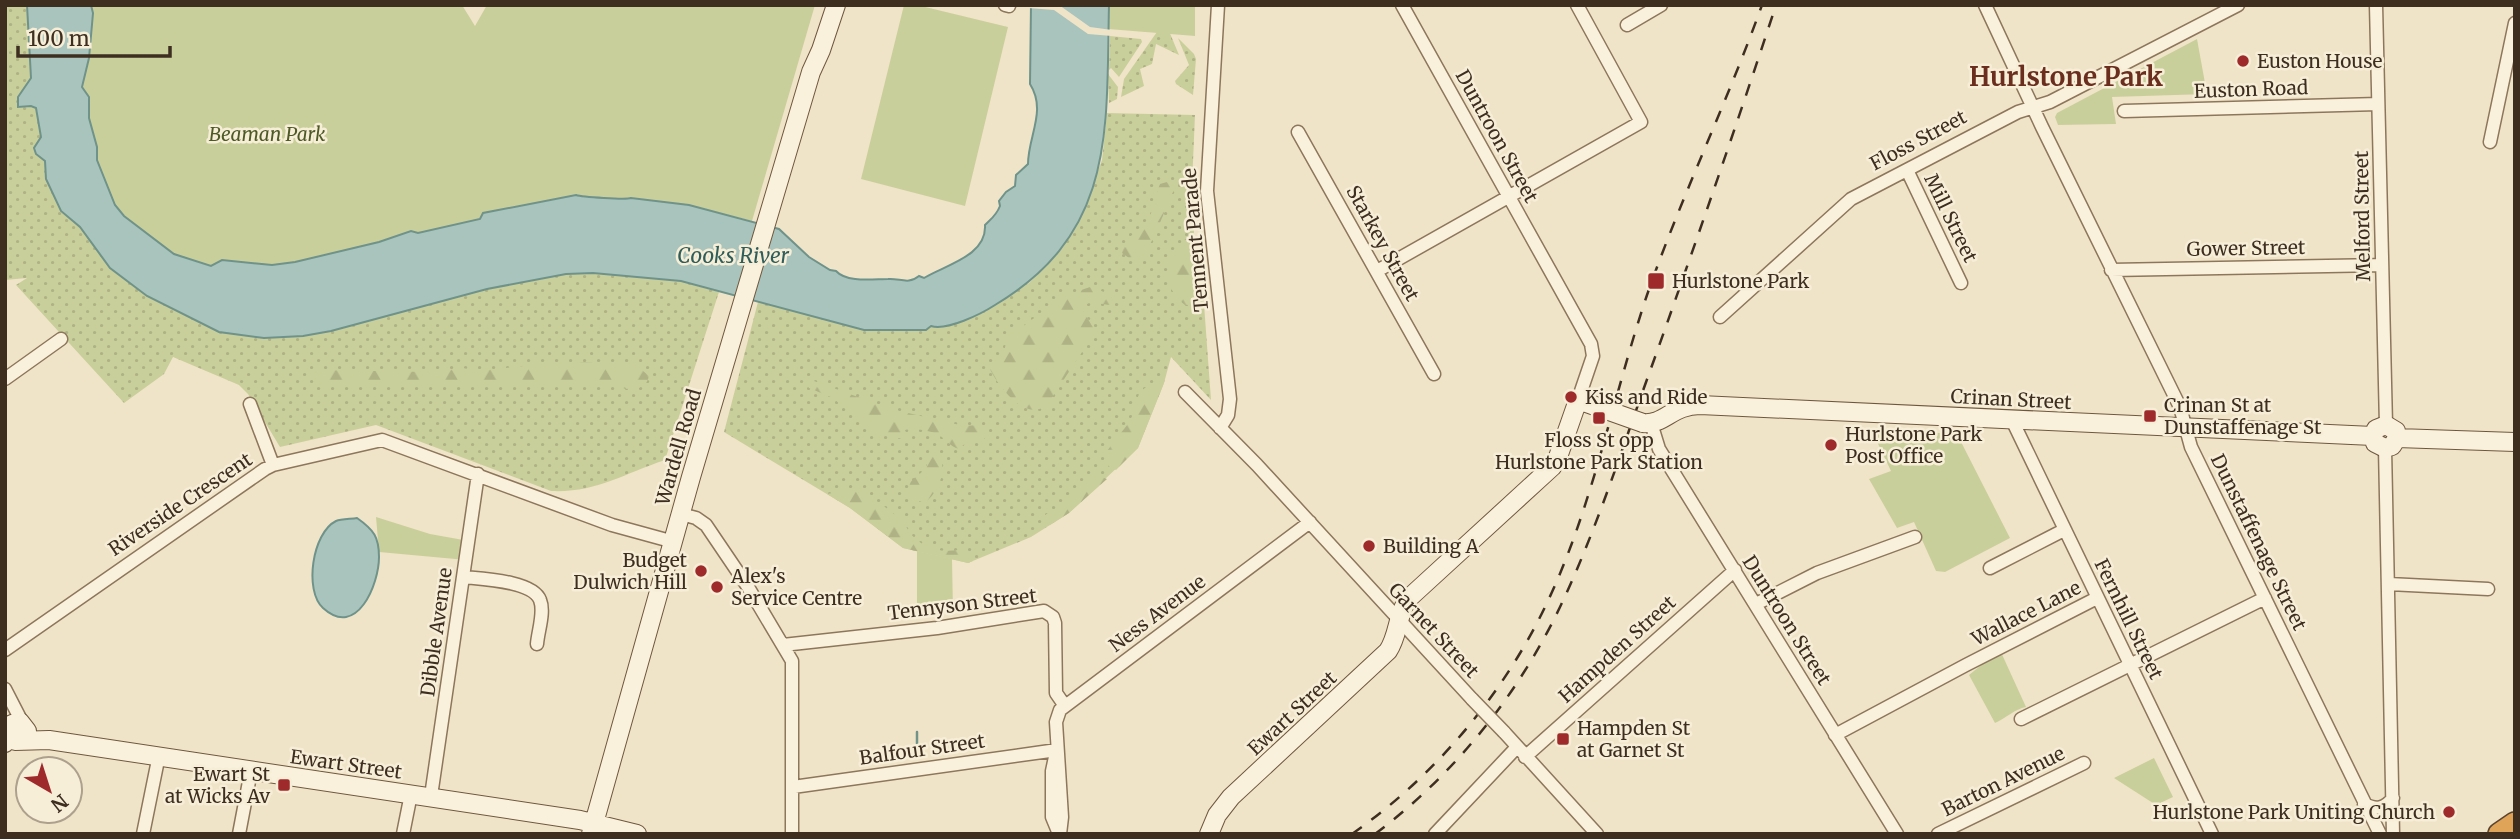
<svg xmlns="http://www.w3.org/2000/svg" width="2520" height="839" font-family="Merriweather,serif">
<defs>
<pattern id="grass-dots" width="8" height="8" patternUnits="userSpaceOnUse" patternTransform="scale(1.75)"><rect width="8" height="8" fill="#c9cf9b"/><path d="M2 2h.1M6 6h.1" fill="none" stroke="#aeb285" stroke-width="1.8" stroke-linecap="round"/></pattern>
<pattern id="forest-firs" width="22" height="20" patternUnits="userSpaceOnUse" patternTransform="scale(1.75)"><rect width="22" height="20" fill="#c9cf9b"/><path d="M5 1l3.5 6h-7zM16 11l3.5 6h-7z" fill="#aeb285"/></pattern>
</defs>
<rect width="100%" height="100%" fill="#f0e4c8"/>
<path fill="url(#grass-dots)" d="M5 5H27L31 78 18 107 31 106 36 108 41 137 34 148 45 161 46 179 61 211 80 227 110 268 165 305 219 332 264 338 303 336 331 331 487 289 566 274 593 273 681 281 719 292 665 460C623 474 596 493 551 491L376 425 280 447 248 394 239 385 173 357 164 374 124 403 16 285 27 278 5 280Z
M1159 29 1169 31 1179 55 1156 44 1152 64 1140 69 1144 86 1121 97 1124 79Z
M1110 36 1141 39 1142 42 1119 77 1111 68 1109 70Z
M1178 38 1194 54 1196 59 1193 95 1176 84 1175 81 1189 65Z
M1108 74 1118 87 1117 99 1109 103Z
M1107 113 1195 115 1192 185 1194 233 1204 304 1211 400 1171 357 1164 383 1138 448 1069 513 1031 537 968 563 903 548 850 508 724 432 758 302 864 330 931 326 1029 283 1062 249 1082 214 1102 160Z"/>
<path fill="url(#forest-firs)" d="M1167 182 1172 183 1175 188C1165 207 1151 253 1136 263L1122 253C1124 236 1141 231 1149 217 1155 207 1155 195 1160 184Z
M1194 233 1204 304 1185 305C1157 283 1165 250 1194 233Z
M1090 287 1096 288 1111 296 1113 302 1109 305 1091 302 1085 305 1083 311 1093 327 1084 349 1047 405C1025 423 997 385 989 367L1004 351 1007 340 1022 327 1064 296Z
M585 362 637 366 649 376C644 399 612 385 595 383L338 384H321L313 376V372L320 370 428 372 463 368 477 371 542 364Z
M808 381H814L891 409 964 426 980 425 988 429V436L981 441 970 439 959 449C949 446 947 440 939 435 932 431 913 427 905 430L909 441 870 430 833 398 809 388 807 385Z
M1164 383 1138 448 1116 470C1108 467 1105 464 1104 455 1112 444 1120 434 1128 424 1143 401 1128 387 1164 383Z
M934 446C950 462 941 492 924 503L910 497C906 477 917 480 925 468 930 461 929 453 934 446Z
M1095 475 1107 479 1069 513 1050 525 1044 516C1050 511 1058 508 1065 503 1076 493 1081 481 1095 475Z
M851 490C869 494 888 508 902 521 907 526 909 534 915 538 928 551 943 552 960 550L973 561 968 563 903 548 850 508 827 494Z"/>
<path fill="#c9cf9b" d="M91 5H462L475 26 487 5H815L752 221 689 205 631 198C626 200 582 197 576 195L483 213 480 219 418 233 411 231 379 242 295 262 272 265 222 260 211 266 174 254 124 216 115 205 97 160V147L89 118 88 97 82 87V79L89 58 93 13Z
M904 5H917L1008 27 965 206 861 179Z
M1109 5H1195V36L1108 29Z
M2197 39 2207 94 2112 97 2116 124 2058 125 2055 117 2057 113Z
M1871 429 1957 434 2010 538 1945 572 1936 571 1914 522 1897 528 1869 479 1891 471Z
M376 517 430 534 469 541 466 560 379 552Z
M917 551 952 559 953 610 917 614Z
M2000 650 2026 707C2015 709 2006 718 1995 723L1969 675Z
M2154 758 2173 797 2156 805 2114 778Z"/>
<path fill="#a9c4bc" stroke="#6f938a" stroke-width="2" d="M27 5H91L93 13 89 58 82 87 89 97V118L97 147V160L115 205 124 216 174 254 211 266 222 260 272 265 295 262 379 242 411 231 418 233 480 219 483 213 576 195C582 197 626 200 631 198L689 205 779 229 809 257 830 270 836 271C847 283 873 279 888 279 900 278 908 285 919 276L924 278C945 265 987 256 985 225 991 219 996 216 1000 206L999 201 1006 192 1015 186 1016 175 1028 164C1028 136 1047 111 1030 84L1031 5H1109C1106 129 1117 232 995 305 981 314 947 331 931 326L926 330H864L681 281 593 273 566 274 487 289 331 331 303 336 264 338 219 332 147 296 110 268 80 227 61 211 46 179 45 161 36 154 34 148 41 137 36 108 31 106 18 107V97L31 78Z
M357 518C374 530 379 537 379 557 379 584 357 639 323 608 304 591 312 533 336 521 341 519 351 519 357 518Z"/>
<path fill="#f0e4c8" d="M1028 5H1059L1090 27 1112 30V36L1088 34 1054 10 1028 8Z"/>
<g fill="none" stroke-linecap="round" stroke-linejoin="round">
<path stroke="#6f938a" stroke-width="2.5" d="M917 732V753"/>
<defs>
<path id="street" d="M1005 5 1009 6
M1218 5 1207 191 1230 399 1228 415 1220 428
M1402 5 1591 344 1593 356 1578 400
M1985 5 2042 127 2180 407 2191 447 2380 834
M2376 5 2386 425
M1627 25 1661 5
M2124 111 2378 104
M1298 132 1434 374
M2490 142 2515 23
M1907 170 1961 283
M2111 270 2382 265
M1377 271 1641 122 1577 5
M1720 317 1851 199 2018 112 2050 102 2238 5
M5 379 61 339
M1185 392 1257 465 1472 699
M250 404 273 465
M2012 420 2212 834
M1651 423 1659 449 1897 834
M2385 448 2393 834
M681 514 696 518 706 525 748 587 792 661V834
M1990 568 2064 530
M464 577C483 579 533 581 540 600 545 612 538 631 537 644
M2389 584 2488 589
M1756 604 1817 573 1915 537
M783 645 937 628 1044 611 1053 617 1055 623 1056 693 1065 706
M5 650 265 469 273 465 382 440 612 525 674 542
M5 689 23 724
M2021 719 2265 598
M1504 732 1597 834
M1835 735 1966 665 2097 598
M1055 757 1052 771V817L1059 834
M1525 757 1735 570
M793 787 1057 750
M431 796 478 474
M2364 804C2377 810 2384 809 2393 798
M143 834 159 755
M239 834 251 771
M403 834 411 794
M1060 834 1062 817 1056 722 1060 710 1310 522
M1435 834 1517 747
M1938 834 2084 763"/>
<path id="secondary" d="M1643 423C1665 425 1672 405 1700 405L2373 436
M2373 436 2376 429 2386 425 2396 431 2397 438
M2373 436 2375 443 2385 448 2392 446 2397 438
M2397 438 2515 442
M15 741 49 740 580 820 637 834
M5 743 8 729 12 724 20 722 27 731
M591 834 691 477 811 72 821 50 836 5
M1209 834 1217 815 1231 797 1388 651C1399 635 1397 613 1409 598L1552 467 1558 457 1578 400 1595 406"/>
<path id="highway" d="M2499 834 2515 823"/>
</defs>
<use href="#street" stroke="#8d765c" stroke-width="15"/>
<use href="#secondary" stroke="#6f573f" stroke-width="20"/>
<use href="#highway" stroke="#5b4430" stroke-width="24"/>
<use href="#street" stroke="#faf1dc" stroke-width="12"/>
<use href="#secondary" stroke="#faf1dc" stroke-width="18"/>
<use href="#highway" stroke="#e0a458" stroke-width="21"/>
<path stroke="#3d2e20" stroke-width="2.5" stroke-dasharray="12 12" stroke-linecap="butt" d="M1352 834C1438 774 1509 688 1552 592 1595 497 1614 393 1647 295 1681 197 1727 103 1762 5
M1375 834C1454 775 1518 695 1560 607 1598 527 1624 442 1654 360 1696 242 1737 124 1776 5"/>
<defs>
<path id="street-bridge" d="M1472 699 1504 732"/>
<path id="secondary-bridge" d="M1595 406 1643 423"/>
</defs>
<use href="#street-bridge" stroke="#8d765c" stroke-width="15" stroke-linecap="butt"/>
<use href="#secondary-bridge" stroke="#6f573f" stroke-width="20" stroke-linecap="butt"/>
<use href="#street-bridge" stroke="#faf1dc" stroke-width="12"/>
<use href="#secondary-bridge" stroke="#faf1dc" stroke-width="18"/>
</g>
<g fill="#9e2a2b" stroke="#f7eed8" stroke-width="2.5">
<circle cx="2243" cy="61" r="7"/>
<rect x="1647" y="272" width="18" height="18" rx="3.5"/>
<circle cx="1571" cy="397" r="7"/>
<rect x="2143" y="409" width="14" height="14" rx="3.5"/>
<rect x="1592" y="411" width="14" height="14" rx="3.5"/>
<circle cx="1831" cy="445" r="7"/>
<circle cx="1369" cy="546" r="7"/>
<circle cx="701" cy="571" r="7"/>
<circle cx="717" cy="587" r="7"/>
<rect x="1556" y="732" width="14" height="14" rx="3.5"/>
<rect x="277" y="778" width="14" height="14" rx="3.5"/>
<circle cx="2449" cy="812" r="7"/>
</g>
<g text-anchor="middle" stroke-width="5" stroke-linejoin="round" paint-order="stroke">
<g font-size="19" fill="#3d2e20" stroke="#f7eed8" text-anchor="start">
<text x="2257" y="68">Euston House</text>
<text x="1672" y="288">Hurlstone Park</text>
<text x="1585" y="404">Kiss and Ride</text>
<text x="2164" y="412">Crinan St at<tspan x="2164" dy="22">Dunstaffenage St</tspan></text>
<text x="1845" y="441">Hurlstone Park<tspan x="1845" dy="22">Post Office</tspan></text>
<text x="1599" y="447" text-anchor="middle">Floss St opp<tspan x="1599" dy="22">Hurlstone Park Station</tspan></text>
<text x="1383" y="553">Building A</text>
<text x="687" y="567" text-anchor="end">Budget<tspan x="687" dy="22">Dulwich Hill</tspan></text>
<text x="731" y="583">Alex's<tspan x="731" dy="22">Service Centre</tspan></text>
<text x="1577" y="735">Hampden St<tspan x="1577" dy="22">at Garnet St</tspan></text>
<text x="270" y="781" text-anchor="end">Ewart St<tspan x="270" dy="22">at Wicks Av</tspan></text>
<text x="2435" y="819" text-anchor="end">Hurlstone Park Uniting Church</text>
</g>
<g font-size="19" fill="#3d2e20" stroke="#f7eed8">
<text transform="translate(2251 89) rotate(-2)" y="7">Euston Road</text>
<text transform="translate(1497 136) rotate(61)" y="7">Duntroon Street</text>
<text transform="translate(1918 140) rotate(-28)" y="7">Floss Street</text>
<text transform="translate(2362 216) rotate(-91)" y="7">Melford Street</text>
<text transform="translate(1951 218) rotate(64)" y="7">Mill Street</text>
<text transform="translate(1195 240) rotate(-95)" y="7">Tennent Parade</text>
<text transform="translate(1383 243) rotate(61)" y="7">Starkey Street</text>
<text transform="translate(2246 248) rotate(-1)" y="7">Gower Street</text>
<text transform="translate(2011 399) rotate(3)" y="7">Crinan Street</text>
<text transform="translate(678 447) rotate(-74)" y="7">Wardell Road</text>
<text transform="translate(180 504) rotate(-34)" y="7">Riverside Crescent</text>
<text transform="translate(2259 542) rotate(64)" y="7">Dunstaffenage Street</text>
<text transform="translate(962 604) rotate(-7)" y="7">Tennyson Street</text>
<text transform="translate(1157 613) rotate(-37)" y="7">Ness Avenue</text>
<text transform="translate(2026 613) rotate(-27)" y="7">Wallace Lane</text>
<text transform="translate(2129 619) rotate(64)" y="7">Fernhill Street</text>
<text transform="translate(1787 620) rotate(58)" y="7">Duntroon Street</text>
<text transform="translate(1434 630) rotate(47)" y="7">Garnet Street</text>
<text transform="translate(436 632) rotate(-82)" y="7">Dibble Avenue</text>
<text transform="translate(1617 649) rotate(-42)" y="7">Hampden Street</text>
<text transform="translate(1292 713) rotate(-43)" y="7">Ewart Street</text>
<text transform="translate(922 749) rotate(-8)" y="7">Balfour Street</text>
<text transform="translate(346 764) rotate(8)" y="7">Ewart Street</text>
<text transform="translate(2003 781) rotate(-26)" y="7">Barton Avenue</text>
</g>
<g font-size="19" font-style="italic" fill="#4d5a26" stroke="#f7eed8">
<text x="267" y="141">Beaman Park</text>
</g>
<g font-size="21" font-style="italic" fill="#2f5d5a" stroke="#f7eed8">
<text x="733" y="263">Cooks River</text>
</g>
<g font-size="26" font-weight="bold" fill="#6b2e1e" stroke="#f7eed8">
<text x="2066" y="86">Hurlstone Park</text>
</g>
</g>
<rect width="2520" height="839" fill="none" stroke="#3d2e20" stroke-width="14"/>
<g transform="translate(49 790) rotate(141)"><circle r="33" fill="#f7eed8" stroke="#ada18e" stroke-width="2"/>
<path d="M0-5L12 26L0 18L-12 26Z" fill="#9e2a2b"/>
<text y="-10" font-size="19" font-weight="bold" text-anchor="middle" fill="#3d2e20">N</text>
</g>
<path d="M18 46v10h152v-10" fill="none" stroke="#3d2e20" stroke-width="3.5"/>
<text x="28" y="46" font-size="21" fill="#3d2e20" stroke="#f7eed8" stroke-width="5" paint-order="stroke">100 m</text>
</svg>
